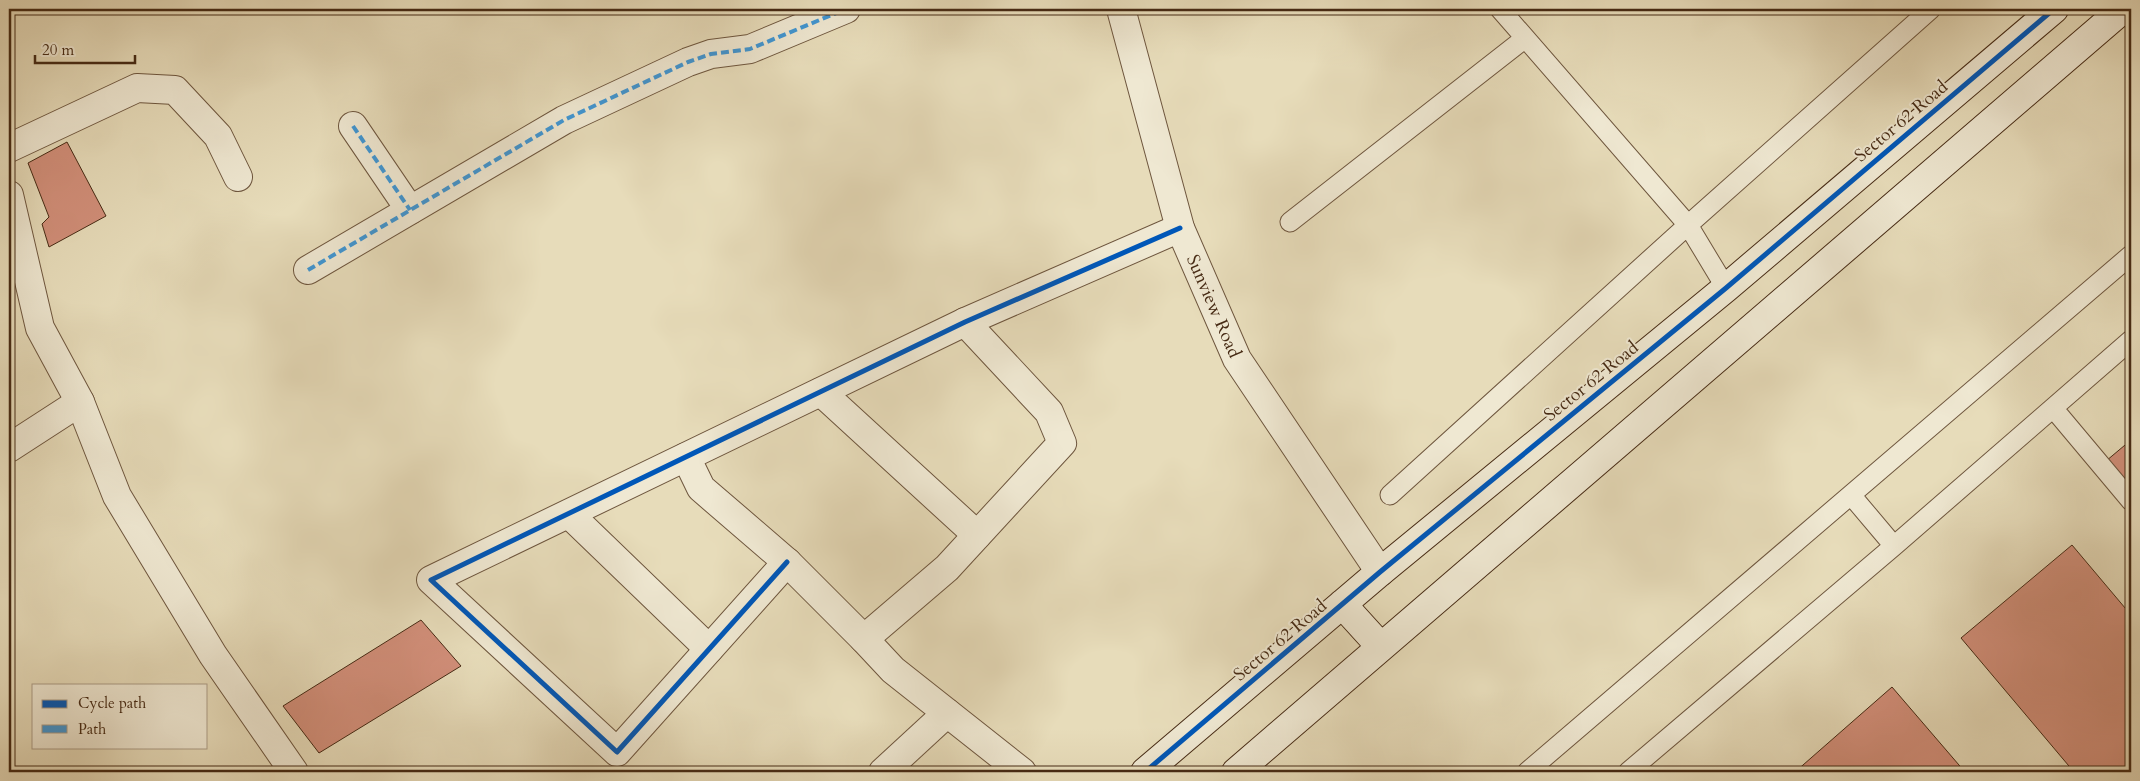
<svg xmlns="http://www.w3.org/2000/svg" width="2140" height="781" font-family="Cardo,serif">
<rect width="100%" height="100%" fill="#e7dcba"/>
<filter id="stains"><feTurbulence type="fractalNoise" baseFrequency=".004" numOctaves="4"/><feColorMatrix values="0 0 0 0 .2 0 0 0 0 .09 0 0 0 0 .02 0 0 0 .5 -.17"/></filter>
<radialGradient id="worn" r=".72"><stop offset=".6" stop-color="#630" stop-opacity="0"/><stop offset="1" stop-color="#630" stop-opacity=".3"/></radialGradient>
<path fill="#d28f7a" stroke="#462a14" d="M67 142 106 216 49 247 42 224 49 217 28 163Z
M2131 440V490L2106 461Z
M2072 545 2131 615V772H2074L1961 638Z
M421 620 461 666 319 753 283 706Z
M1892 687 1965 772H1795Z"/>
<g fill="none" stroke-linecap="round" stroke-linejoin="round">
<defs>
<path id="lane" d="M1500 9 1688 225 1726 288
M1290 222 1524 39
M2053 408 2131 501
M1390 495 1688 225 1931 9
M1851 495 1894 546
M1527 772 2131 255
M1628 772 1894 546 2131 340"/>
<g id="street">
<path id="s1" d="M1121 9 1180 228 1237 359 1380 572"/>
<path d="M353 126 410 210"/>
<path d="M9 148 137 88 175 90 218 136 238 177"/>
<path d="M9 195 40 328 80 402 117 496 213 655 294 772"/>
<path d="M308 270 564 120 688 62 711 54 750 49 846 9"/>
<path d="M965 322 1049 412 1062 443 947 568 864 639 893 670 1022 772"/>
<path d="M821 392 977 535"/>
<path d="M9 448 80 402"/>
<path d="M686 457 701 488 787 562 864 639"/>
<path d="M569 514 709 649"/>
<path d="M787 562 617 752 431 580 965 322 1180 228"/>
<path d="M883 772 947 713"/>
</g>
<path id="secondary" d="M1342 604 1381 647
M1145 772 1380 572 1726 288 2054 9
M1236 772 2123 9"/>
</defs>
<use href="#lane" stroke="#6e563e" stroke-width="21"/>
<use href="#street" stroke="#6e563e" stroke-width="30"/>
<use href="#secondary" stroke="#462a14" stroke-width="30"/>
<use href="#lane" stroke="#efe8d2" stroke-width="19"/>
<use href="#street" stroke="#efe8d2" stroke-width="28"/>
<use href="#secondary" stroke="#efe8d2" stroke-width="28"/>
<path stroke="#4096d3" stroke-width="4" stroke-dasharray="8 4" stroke-linecap="butt" d="M353 126 410 210
M308 270 564 120 688 62 711 54 750 49 846 9"/>
<defs>
<path id="cycleway" d="M787 562 617 752 431 580 965 322 1180 228
M1145 772 1380 572 1726 288 2054 9"/>
</defs>
<use href="#cycleway" stroke="#efe8d2" stroke-width="8"/>
<use href="#cycleway" stroke="#0057b8" stroke-width="5"/>
</g>
<g text-anchor="middle" stroke-width="4" stroke-linejoin="round" paint-order="stroke">
<g font-size="18" fill="#462a14" stroke="#efe8d2">
<text transform="translate(1901 121) rotate(-40)" y="6">Sector 62 Road</text>
<text dy="6" stroke="none"><textPath href="#s1" startOffset="312">Sunview Road</textPath></text>
<text transform="translate(1591 381) rotate(-39)" y="6">Sector 62 Road</text>
<text transform="translate(1280 640) rotate(-40)" y="6">Sector 62 Road</text>
</g>
</g>
<rect width="2140" height="781" fill="none" stroke="#e7dcba" stroke-width="30"/>
<rect x="10" y="10" width="2120" height="761" fill="none" stroke="#462a14" stroke-width="2.5"/>
<rect x="15" y="15" width="2110" height="751" fill="none" stroke="#462a14"/>
<rect x="32" y="684" width="175" height="65" fill="#efe8d2" stroke="#ab9c86"/>
<rect x="42" y="700" width="25" height="8" fill="#0057b8" stroke="#ab9c86"/>
<text x="78" y="708" font-size="15" fill="#462a14">Cycle path</text>
<rect x="42" y="725" width="25" height="8" fill="#4096d3" stroke="#ab9c86"/>
<text x="78" y="734" font-size="15" fill="#462a14">Path</text>
<path d="M35 55v8h100v-8" fill="none" stroke="#462a14" stroke-width="2.5"/>
<text x="42" y="55" font-size="15" fill="#462a14" stroke="#efe8d2" stroke-width="4" paint-order="stroke">20 m</text>
<rect width="100%" height="100%" filter="url(#stains)"/>
<rect width="100%" height="100%" fill="url(#worn)"/>
</svg>
